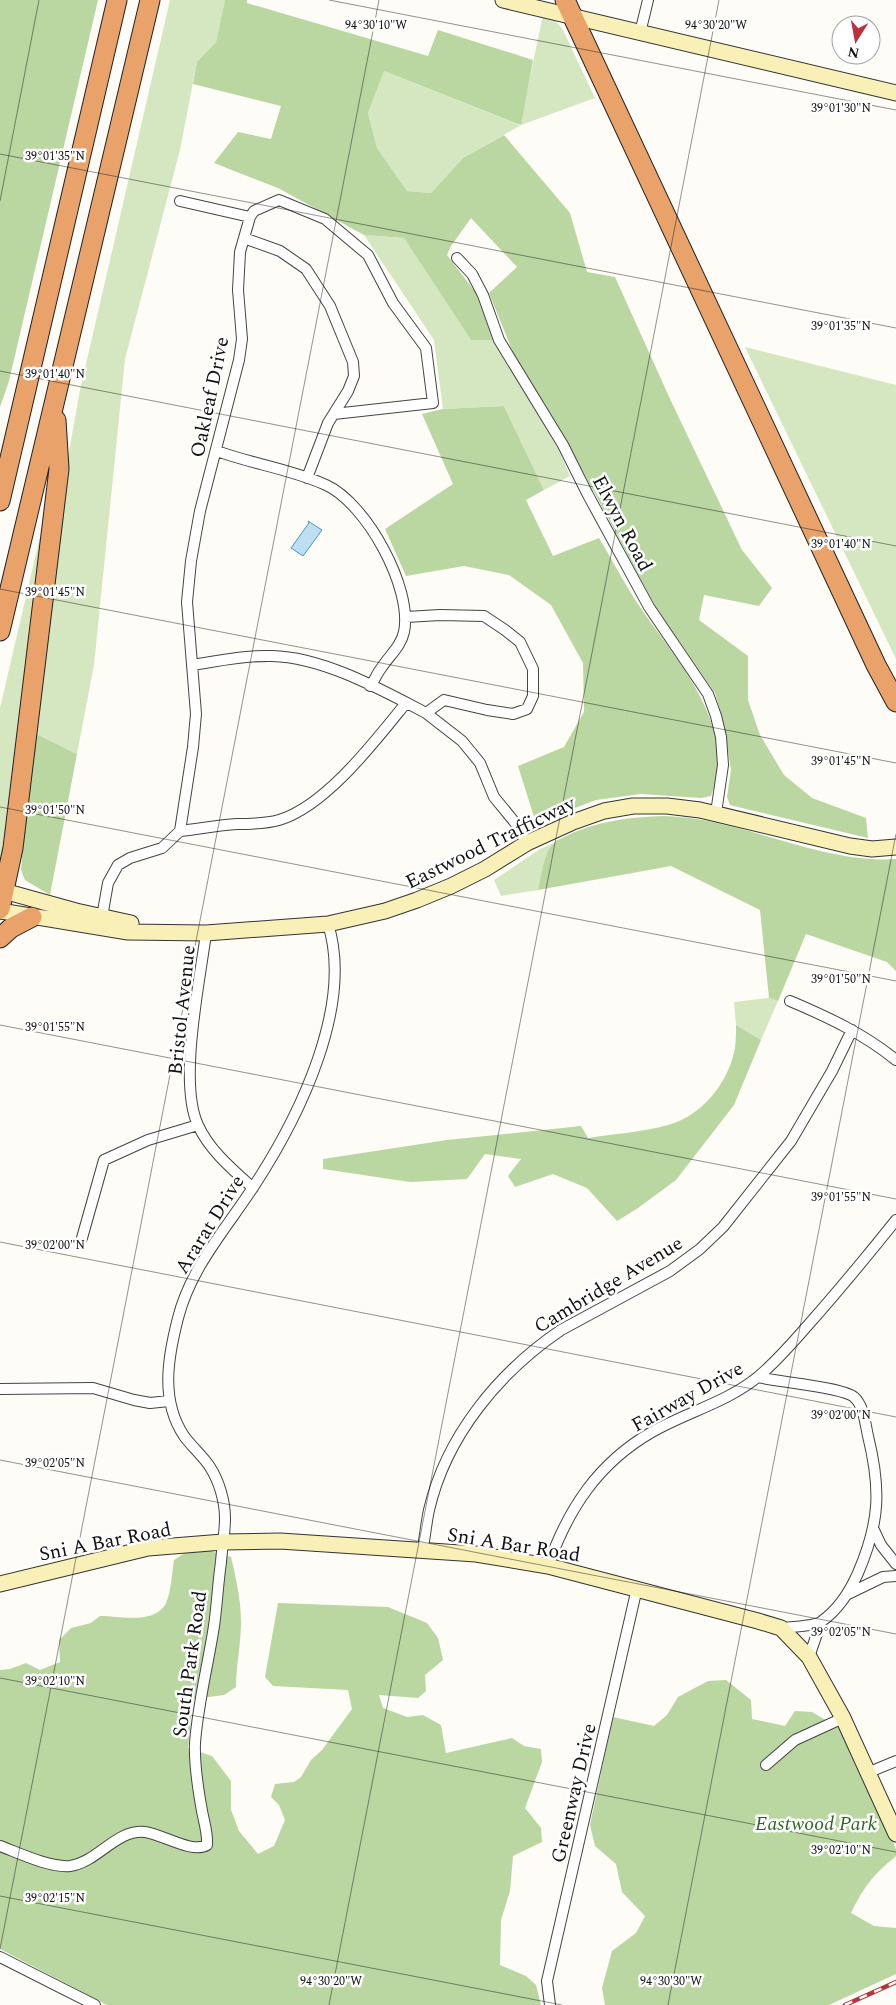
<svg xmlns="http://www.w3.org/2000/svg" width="896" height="2005" font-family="Spectral,serif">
<rect width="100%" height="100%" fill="#fefcf6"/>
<path fill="#d5e7c1" d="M170 0H225L216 42 197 62 180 150 125 359 94 665 77 754 32 732 66 468 80 390Z
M543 15 554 19 563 30 595 98 521 125 463 158 431 193 407 191 377 148 368 113 384 71 520 125Z
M364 235 404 238 471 340H493L558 448 570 476 544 490 504 406 443 409 434 340Z
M745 347 896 385V659Z
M45 515 0 878V708Z
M554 843 544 863 538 890 501 896 494 880 540 849Z
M769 998 778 1001 761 1040 736 1025 734 1002Z"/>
<path fill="#bad6a1" d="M0 0H98L9 381 0 407Z
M225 0H247V3L428 56 438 30 533 60 521 125 384 71 368 113 377 148 407 191 431 193 463 158 504 135 570 213 587 272 615 277 671 401 742 550 772 588 759 606 704 595 699 620 748 656V700L760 735 784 775 812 798 866 818 868 838 730 805 727 797 731 770 724 724 715 693 654 604 570 447 512 350 489 293 517 267 471 218 451 246 447 255 476 293 493 340H471L404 238 364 235 278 188 214 163 238 132 271 139 281 106 193 84 197 62 216 42Z
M504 406 544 490 526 500 553 556 599 538C613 561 625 585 640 607 677 662 738 724 711 796L701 798 641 794 596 800 536 823 518 766 564 747 584 712 583 663 551 605 509 575 464 566 406 576 385 529 453 484 422 414 443 409Z
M32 732 77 754 50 895 25 880 21 870Z
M665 816C684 817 702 819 721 824 779 837 836 863 896 859V971L887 962 806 934 778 1001 769 998 760 910 671 866 538 890C541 877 544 852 554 843 556 840 561 839 564 837 596 821 630 817 665 816Z
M736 1025 761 1040 734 1105 676 1180 638 1208 617 1221 587 1188 553 1174 515 1187 508 1176 521 1159 485 1154 467 1179 410 1182 323 1169V1159L447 1140 581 1126 588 1138C614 1134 642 1132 668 1125 702 1116 729 1082 735 1048 736 1040 736 1032 736 1025Z
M188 1551H211L231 1557C236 1578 241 1600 241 1622 241 1644 236 1666 236 1687L224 1695 193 1699 188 1748 212 1756 231 1781V1810L239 1831 258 1854 274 1846 285 1820 279 1805 271 1797 275 1784 294 1782 301 1777 311 1760 322 1750 352 1709 348 1690 273 1686 265 1677 278 1603 388 1607 427 1623 438 1638 443 1660 425 1675 426 1691 418 1698 379 1695 383 1708 407 1717 423 1715 441 1725 446 1753 512 1738 524 1746 541 1749 542 1762 525 1808 541 1828 542 1842 513 1856 510 1891 501 1920 500 1965 526 1976 536 1985 541 2005H107L0 1949V1670L10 1669 26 1663 40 1670 60 1662 59 1640 71 1628 91 1623 100 1616C120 1616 155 1625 166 1603 171 1593 172 1572 174 1560Z
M726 1680 751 1700 752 1719 785 1726 795 1711 812 1712 841 1729 896 1849V1856C872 1876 865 1885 851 1913L874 1926 896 1928V1974L829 2005H605L602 1988 612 1951 636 1933 645 1916 622 1892 616 1864 595 1846 590 1825 613 1717 654 1726 667 1715 678 1697 708 1681Z"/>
<path fill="#bedff2" stroke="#4b94c2" d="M308 521 322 530 303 556 291 548 309 523Z"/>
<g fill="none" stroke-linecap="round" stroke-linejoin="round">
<defs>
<path id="street" d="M640 33 648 0
M180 201 250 217
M244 238 280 251 306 269 330 306 353 362 354 376 348 391 328 423 307 478
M457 258 472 274 483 295 499 340 563 445 588 495 649 607 708 694 716 716 721 737 723 765 716 813
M217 451C252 464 291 469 326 485 366 503 413 588 404 632 401 646 390 655 382 667 377 673 375 680 370 686
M192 665C219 661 245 655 272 656 323 657 382 690 426 713L444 700 487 710 513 714 527 709 533 696V669L520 642 505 630 484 616 440 615 406 617
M426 713 462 741 480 763 494 797 517 825 527 843
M180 831C199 829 218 825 237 824 251 824 265 824 279 820 326 806 376 740 406 703
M102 917 108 883 118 865 130 858 162 848 180 831 193 747 196 714 187 602 191 561 200 511 239 360 242 339 238 290 240 252 250 217 254 211 279 200 325 219 368 255 393 303 426 348 433 403 334 414
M206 933C200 981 178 1082 198 1125 209 1150 233 1170 253 1188
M790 1001C828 1017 864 1034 896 1060
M82 1238 104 1160 148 1140 198 1125
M758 1377C777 1382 842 1387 854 1397 864 1406 865 1423 868 1436 881 1489 880 1522 858 1573 850 1591 839 1609 822 1621 816 1626 791 1627 781 1628
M0 1389 93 1388 134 1400 150 1403 169 1401
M874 1530 881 1545 896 1564
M422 1552C425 1538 426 1524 429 1510 446 1436 499 1372 561 1330L670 1271 700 1249 723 1227 791 1141 832 1071 852 1030
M548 1566C568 1509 598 1463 652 1432 687 1412 728 1402 759 1376 778 1360 793 1342 809 1324 839 1290 868 1255 896 1220
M848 1594 883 1577 896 1576
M809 1657 821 1622
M766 1765 795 1740 843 1718
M867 1773 896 1761
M0 1846C19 1853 50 1868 70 1866 98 1862 116 1829 145 1832 162 1834 192 1854 207 1845 208 1834 204 1822 202 1811 198 1789 194 1765 195 1743 198 1703 208 1665 214 1626 217 1605 218 1583 221 1562 222 1548 225 1533 225 1518 225 1501 219 1481 210 1467 203 1456 192 1447 184 1436 160 1400 168 1357 178 1318 191 1267 226 1229 254 1186 299 1117 354 1006 328 924
M0 1957 95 2005
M550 2005 547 1981 637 1588"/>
<path id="secondary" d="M503 0 896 93
M0 890 76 911 131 923
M0 911 128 932 206 933 328 924 385 911 417 900 451 886 485 869 527 843 573 822 604 811 633 806H667L700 810 850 846 872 849 896 847
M0 1584 148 1548 223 1542 280 1541 476 1554 548 1566 758 1621 781 1628 809 1657 843 1718 896 1834"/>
<path id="highway" d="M565 0 876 665 896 702
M0 501 117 0
M0 631 150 0
M0 909 13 848 59 469 56 420
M0 938 11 928 32 917"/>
</defs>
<use href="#street" stroke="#444" stroke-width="12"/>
<use href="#secondary" stroke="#333" stroke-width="17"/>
<use href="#highway" stroke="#222" stroke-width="21"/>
<use href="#street" stroke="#fff" stroke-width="10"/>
<use href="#secondary" stroke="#f8f0b7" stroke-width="15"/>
<use href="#highway" stroke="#e8a26a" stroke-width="19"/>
<defs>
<path id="rail" d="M845 2005 896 1982"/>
</defs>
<use href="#rail" stroke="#b6343b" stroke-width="4.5"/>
<use href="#rail" stroke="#fff" stroke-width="2.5" stroke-dasharray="8" stroke-linecap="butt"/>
</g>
<path fill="none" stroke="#111" stroke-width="1" stroke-opacity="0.45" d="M329 0 896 110M0 154 896 328M0 201 39 0M0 371 896 546M0 589 896 763M0 807 896 981M0 1025 896 1199M0 1242 896 1417M0 1460 896 1634M0 1678 896 1852M0 1896 562 2005M0 1949 379 0M329 2005 719 0M668 2005 896 834"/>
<g text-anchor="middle" stroke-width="5" stroke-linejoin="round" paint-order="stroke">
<g font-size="20" fill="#111" stroke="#fff">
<text transform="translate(209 397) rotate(-78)" y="7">Oakleaf Drive</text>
<text transform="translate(623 523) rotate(62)" y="7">Elwyn Road</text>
<text transform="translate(490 842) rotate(-26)" y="7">Eastwood Trafficway</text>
<text transform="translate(181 1010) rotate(-84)" y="7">Bristol Avenue</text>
<text transform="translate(209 1224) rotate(-58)" y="7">Ararat Drive</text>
<text transform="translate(608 1284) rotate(-31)" y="7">Cambridge Avenue</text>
<text transform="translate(687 1396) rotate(-29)" y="7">Fairway Drive</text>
<text transform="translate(105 1541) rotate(-11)" y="7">Sni A Bar Road</text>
<text transform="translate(514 1544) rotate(9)" y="7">Sni A Bar Road</text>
<text transform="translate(189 1664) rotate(-82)" y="7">South Park Road</text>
<text transform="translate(573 1793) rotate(-77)" y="7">Greenway Drive</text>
</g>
<g font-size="20" font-style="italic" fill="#336426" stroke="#fff">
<text x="816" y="1830">Eastwood Park</text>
</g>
</g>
<g font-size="12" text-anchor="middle" fill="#111" stroke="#fff" stroke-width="5" stroke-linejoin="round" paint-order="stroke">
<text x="376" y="29">94°30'10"W</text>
<text x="716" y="29">94°30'20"W</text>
<text x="841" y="112">39°01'30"N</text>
<text x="55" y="160">39°01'35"N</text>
<text x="841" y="330">39°01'35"N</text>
<text x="55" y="378">39°01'40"N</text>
<text x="841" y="548">39°01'40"N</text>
<text x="55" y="596">39°01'45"N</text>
<text x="841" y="765">39°01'45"N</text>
<text x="55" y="814">39°01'50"N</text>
<text x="841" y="983">39°01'50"N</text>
<text x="55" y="1031">39°01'55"N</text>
<text x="841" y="1201">39°01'55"N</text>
<text x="55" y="1249">39°02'00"N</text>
<text x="841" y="1419">39°02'00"N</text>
<text x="55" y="1467">39°02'05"N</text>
<text x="841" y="1636">39°02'05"N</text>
<text x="55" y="1685">39°02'10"N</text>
<text x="841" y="1854">39°02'10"N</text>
<text x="55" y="1902">39°02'15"N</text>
<text x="331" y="1985">94°30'20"W</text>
<text x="671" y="1985">94°30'30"W</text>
</g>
<g transform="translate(856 40) rotate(191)"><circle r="24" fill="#ffffff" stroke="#a0a0a0"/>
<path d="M0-4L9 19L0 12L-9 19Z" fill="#b6343b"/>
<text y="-8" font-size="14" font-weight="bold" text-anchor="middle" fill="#111111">N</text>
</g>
</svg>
